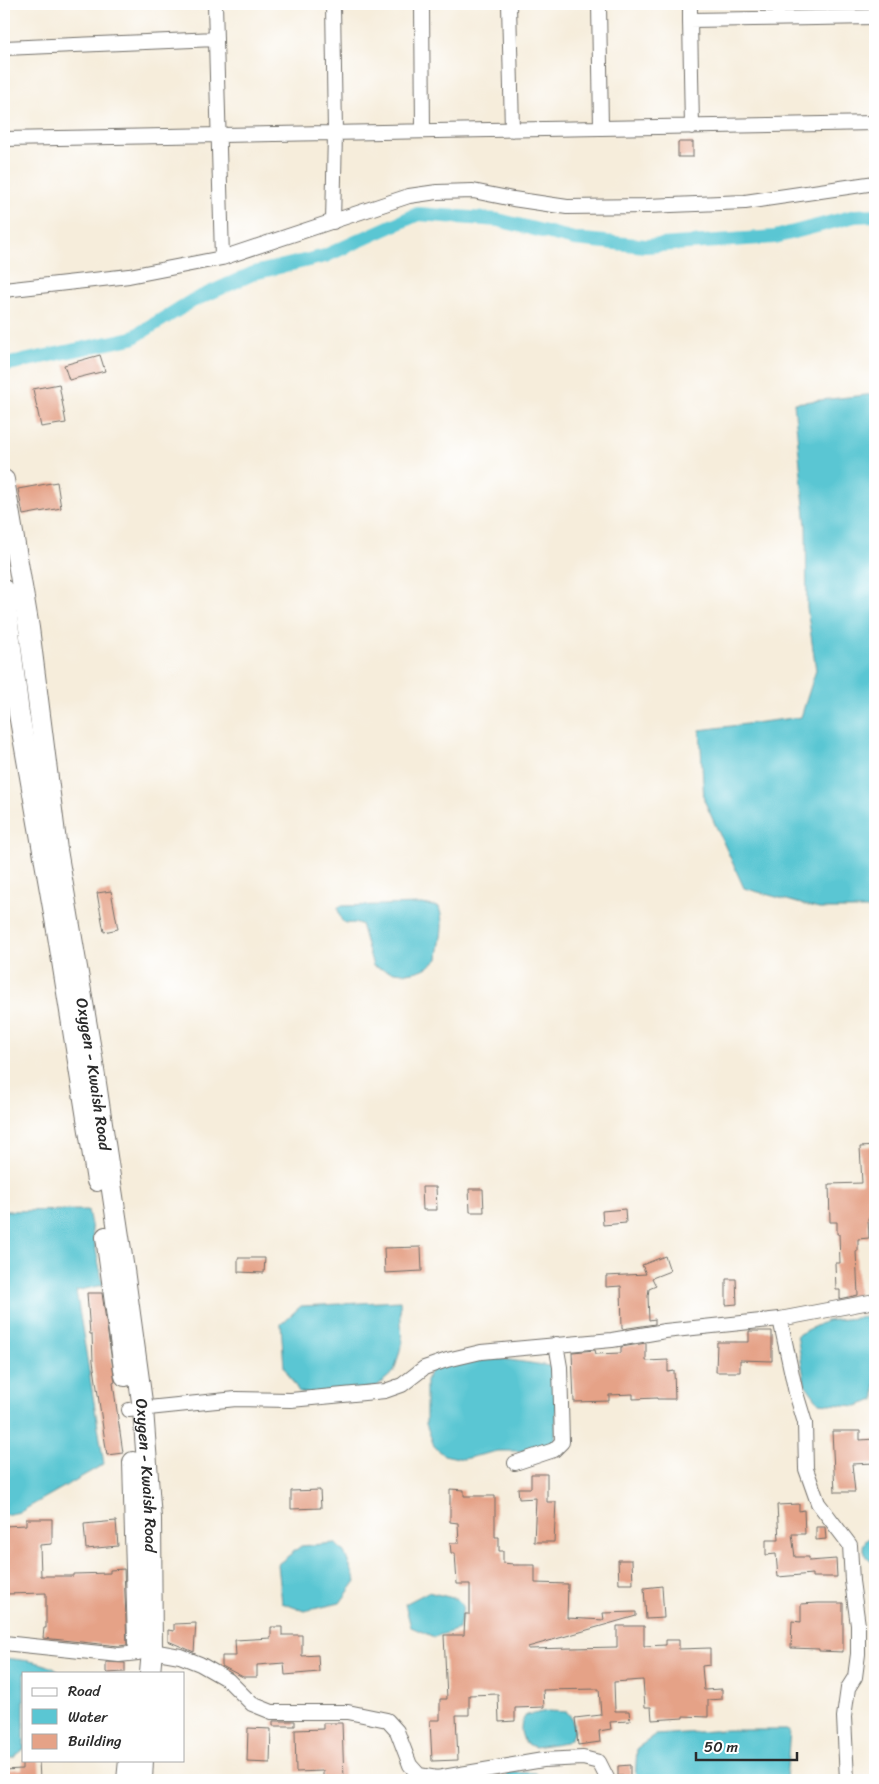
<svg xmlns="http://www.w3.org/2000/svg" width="879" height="1784" font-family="Sriracha,sans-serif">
<rect width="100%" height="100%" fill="#fff"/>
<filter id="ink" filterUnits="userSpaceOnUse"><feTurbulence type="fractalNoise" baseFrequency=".02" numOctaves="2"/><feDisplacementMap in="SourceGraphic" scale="10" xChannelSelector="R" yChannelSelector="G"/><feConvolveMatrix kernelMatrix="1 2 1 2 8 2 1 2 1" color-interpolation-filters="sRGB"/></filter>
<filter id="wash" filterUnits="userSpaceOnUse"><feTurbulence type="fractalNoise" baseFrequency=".0096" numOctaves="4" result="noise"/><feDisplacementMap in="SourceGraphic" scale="20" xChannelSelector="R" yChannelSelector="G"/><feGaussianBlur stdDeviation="1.12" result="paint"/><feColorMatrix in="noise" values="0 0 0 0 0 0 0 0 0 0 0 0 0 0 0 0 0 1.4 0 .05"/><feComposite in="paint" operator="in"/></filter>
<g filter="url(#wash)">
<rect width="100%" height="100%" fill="#f6eddb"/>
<path fill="#5ac6d3" stroke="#42787f" d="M875 394V909H819L744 888 704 800 700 730 801 717 816 670 807 608 806 526 794 403Z
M422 904 439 907C446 928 439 939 438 959 420 977 396 975 373 966L361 924C346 921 342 929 338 909L340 906Z
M88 1210 103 1285 76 1291 104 1464 20 1512 4 1515V1211Z
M400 1301 402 1343 394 1372 376 1387 332 1396 299 1392 284 1367 281 1324 301 1306Z
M875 1316V1400L857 1406 819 1403 805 1384 797 1335 826 1321Z
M496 1358 550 1366 557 1399 555 1442 530 1451H498L463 1459 444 1455 434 1446 426 1424V1380L432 1369 463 1360Z
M875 1535V1564H874L866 1557 863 1546 866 1540Z
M335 1543 344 1552 356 1581 340 1603 304 1611 282 1603 278 1564 301 1546Z
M428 1592 457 1599 463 1606 459 1629 434 1637 411 1627 405 1604Z
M4 1658C20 1660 48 1661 60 1673H24V1749L13 1758H4Z
M549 1711 567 1712C575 1720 577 1736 566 1742L535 1747 525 1743C520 1732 519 1725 526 1715Z
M727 1730H790L786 1780H635L637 1748 656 1735Z
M507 1772 536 1773 542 1780H506Z"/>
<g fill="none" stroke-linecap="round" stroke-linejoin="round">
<path stroke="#5ac6d3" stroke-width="14" d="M4 365 132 338 192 301 254 273 325 256 418 214 498 220 574 239 646 246 775 237 855 216 875 215"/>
</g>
<g id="blocks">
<path fill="#e5a287" d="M678 142H693V157H678Z
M100 355 105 371 69 380 64 365Z
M59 384 66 423 41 427 33 389Z
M57 482 61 508 23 515 18 489Z
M111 891 118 929 104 932 97 893Z
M875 1146V1218H868L869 1238 858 1239V1251H856L858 1295 840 1299V1290H836L835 1263H840L839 1234H837V1222H830L829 1184 862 1183 860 1147Z
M422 1187H436L437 1210H423Z
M469 1189H483L484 1212H470Z
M625 1209 626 1223 603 1225 602 1211Z
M421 1247 422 1271 385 1273 384 1248Z
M665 1256 670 1271 652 1278 656 1286 649 1289 648 1296 649 1320 655 1319V1324L622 1329 621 1286 606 1287V1276L646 1274 642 1265Z
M238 1258H265L264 1273 238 1272Z
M726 1279H736L737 1304 726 1305Z
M87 1293H102L115 1382 113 1383 123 1453 107 1455 93 1361 92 1334H90Z
M749 1331H772V1361L740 1360V1372H716L717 1342H749Z
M646 1343V1361L668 1360V1372L674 1371 675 1399H657V1398L633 1399V1394L609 1395V1401L574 1402 572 1352 595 1350 596 1354 621 1353V1347Z
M832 1431H860V1440L875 1439V1463L852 1464 855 1492H835Z
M531 1474H547V1502H556L554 1542H534L536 1498 519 1499 518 1488H531Z
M450 1489 464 1490V1496H495V1537H499V1551H503V1563L513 1564V1565H535V1583L568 1584 567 1618 604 1620 603 1613 636 1612V1616L528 1647V1649L617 1647V1626H644V1646L666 1645V1640H679V1649L710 1648V1665L702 1666 704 1690 722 1689V1699L708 1700V1717L683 1716V1718L652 1720 651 1707H645L643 1680 614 1682 615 1711H629L630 1721 610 1722 611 1729 599 1731 600 1742 578 1745 575 1718 601 1715 599 1689 543 1690 544 1707 515 1708V1721L499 1722 498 1694 469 1695V1715H456L458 1760 432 1761 430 1720H440V1699H447L444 1635H464L465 1614H470V1584H457L455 1553H451L450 1543H459L458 1523 450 1522Z
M320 1490 321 1508 291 1509V1491Z
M799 1504V1511L804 1510 805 1534H792L795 1557H809V1561L836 1559 837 1577H812V1574L778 1577 776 1554 766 1555V1540H779L777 1505Z
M26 1519H52V1544L40 1545 41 1576H73V1574L110 1573V1570L124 1569 127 1645 119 1646 43 1638 44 1628H46V1593L4 1594V1526L26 1525Z
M116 1521 118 1546 86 1549 84 1524Z
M816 1527H825L826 1539 816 1540Z
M618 1560H632L633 1584H619Z
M662 1586 664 1618 646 1619 644 1588Z
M818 1603H843V1652L819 1651V1649L791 1648 792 1621 801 1622V1604Z
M196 1623 194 1652 168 1641V1630L174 1631V1624Z
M271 1627H282V1635H302V1656L318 1655 319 1672 285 1675 284 1663 257 1665V1677H243L222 1666V1656H236L235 1640 271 1638Z
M106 1662 125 1663V1672L107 1673 106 1672Z
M273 1721H295V1726H273Z
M323 1723H342L344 1780H323V1771L296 1772 295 1730 323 1729Z
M248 1728 271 1729 270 1763 247 1762Z
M22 1760H39L40 1780H4V1770L22 1769Z
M630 1765V1776H618V1766Z"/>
</g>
</g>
<g filter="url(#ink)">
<use href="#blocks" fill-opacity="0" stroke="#726f69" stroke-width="1"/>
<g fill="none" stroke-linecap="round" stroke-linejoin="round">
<defs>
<path id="minor" d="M215 4 222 258
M422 4 423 131
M509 4 512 130
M599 4 601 128
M690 4V20
M4 48 216 39
M692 127 690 20 875 17
M4 139 875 123
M333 222 335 133 333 4
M4 290 129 276 222 258 409 196 437 192 473 191 513 199 567 207 647 206 745 202 875 183
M780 1319 796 1393 805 1423 806 1469 818 1503 850 1545 852 1581 858 1625V1654L855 1677 848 1688 844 1717 847 1780
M129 1410 236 1399 291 1400 385 1391 402 1385 424 1368 447 1360 481 1352 612 1340 665 1331 780 1319 875 1301
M515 1463 554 1450 562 1442 560 1367 556 1344
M4 1643 119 1655 138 1653
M152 1651 180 1656 200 1664 228 1680 252 1704 272 1712H348L387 1720 397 1731 410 1765 419 1775 437 1778 543 1760 583 1758 599 1762 608 1780"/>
<g id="secondary">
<path id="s1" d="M4 480 29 628 57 850 91 1050 124 1270 143 1409 151 1519 152 1651 150 1673"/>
<path d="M4 590 19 714 58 936 97 1181"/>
<path d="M106 1237 125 1376"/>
<path d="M133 1462 138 1643"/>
<path d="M127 1780 129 1760"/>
<path d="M142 1780 143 1760"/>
</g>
</defs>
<use href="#minor" stroke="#726f69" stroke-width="16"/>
<use href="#secondary" stroke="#726f69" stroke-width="22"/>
<use href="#minor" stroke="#fff" stroke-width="14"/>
<use href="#secondary" stroke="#fff" stroke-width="20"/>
</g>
</g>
<g text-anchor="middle" stroke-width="4" stroke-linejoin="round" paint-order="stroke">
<g font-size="16" fill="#2b2b2b" stroke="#fff">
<text dy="6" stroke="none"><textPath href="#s1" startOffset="601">Oxygen - Kwaish Road</textPath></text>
<text dy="6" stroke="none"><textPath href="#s1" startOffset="1006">Oxygen - Kwaish Road</textPath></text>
</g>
</g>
<rect width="879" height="1784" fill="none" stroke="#fff" stroke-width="20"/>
<rect x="22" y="1672" width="162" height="90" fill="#ffffff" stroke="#aaaaaa"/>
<rect x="32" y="1688" width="25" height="8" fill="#ffffff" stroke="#aaaaaa"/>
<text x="68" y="1696" font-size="15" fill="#2b2b2b">Road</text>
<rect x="32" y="1709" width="25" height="15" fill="#5ac6d3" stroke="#aaaaaa"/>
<text x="68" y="1722" font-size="15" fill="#2b2b2b">Water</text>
<rect x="32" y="1734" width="25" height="15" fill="#e5a287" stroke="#aaaaaa"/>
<text x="68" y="1746" font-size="15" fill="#2b2b2b">Building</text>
<path d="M696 1752v8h101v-8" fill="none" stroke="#2b2b2b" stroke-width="2.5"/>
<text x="704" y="1752" font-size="15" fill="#2b2b2b" stroke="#ffffff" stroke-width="4" paint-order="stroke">50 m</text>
</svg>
